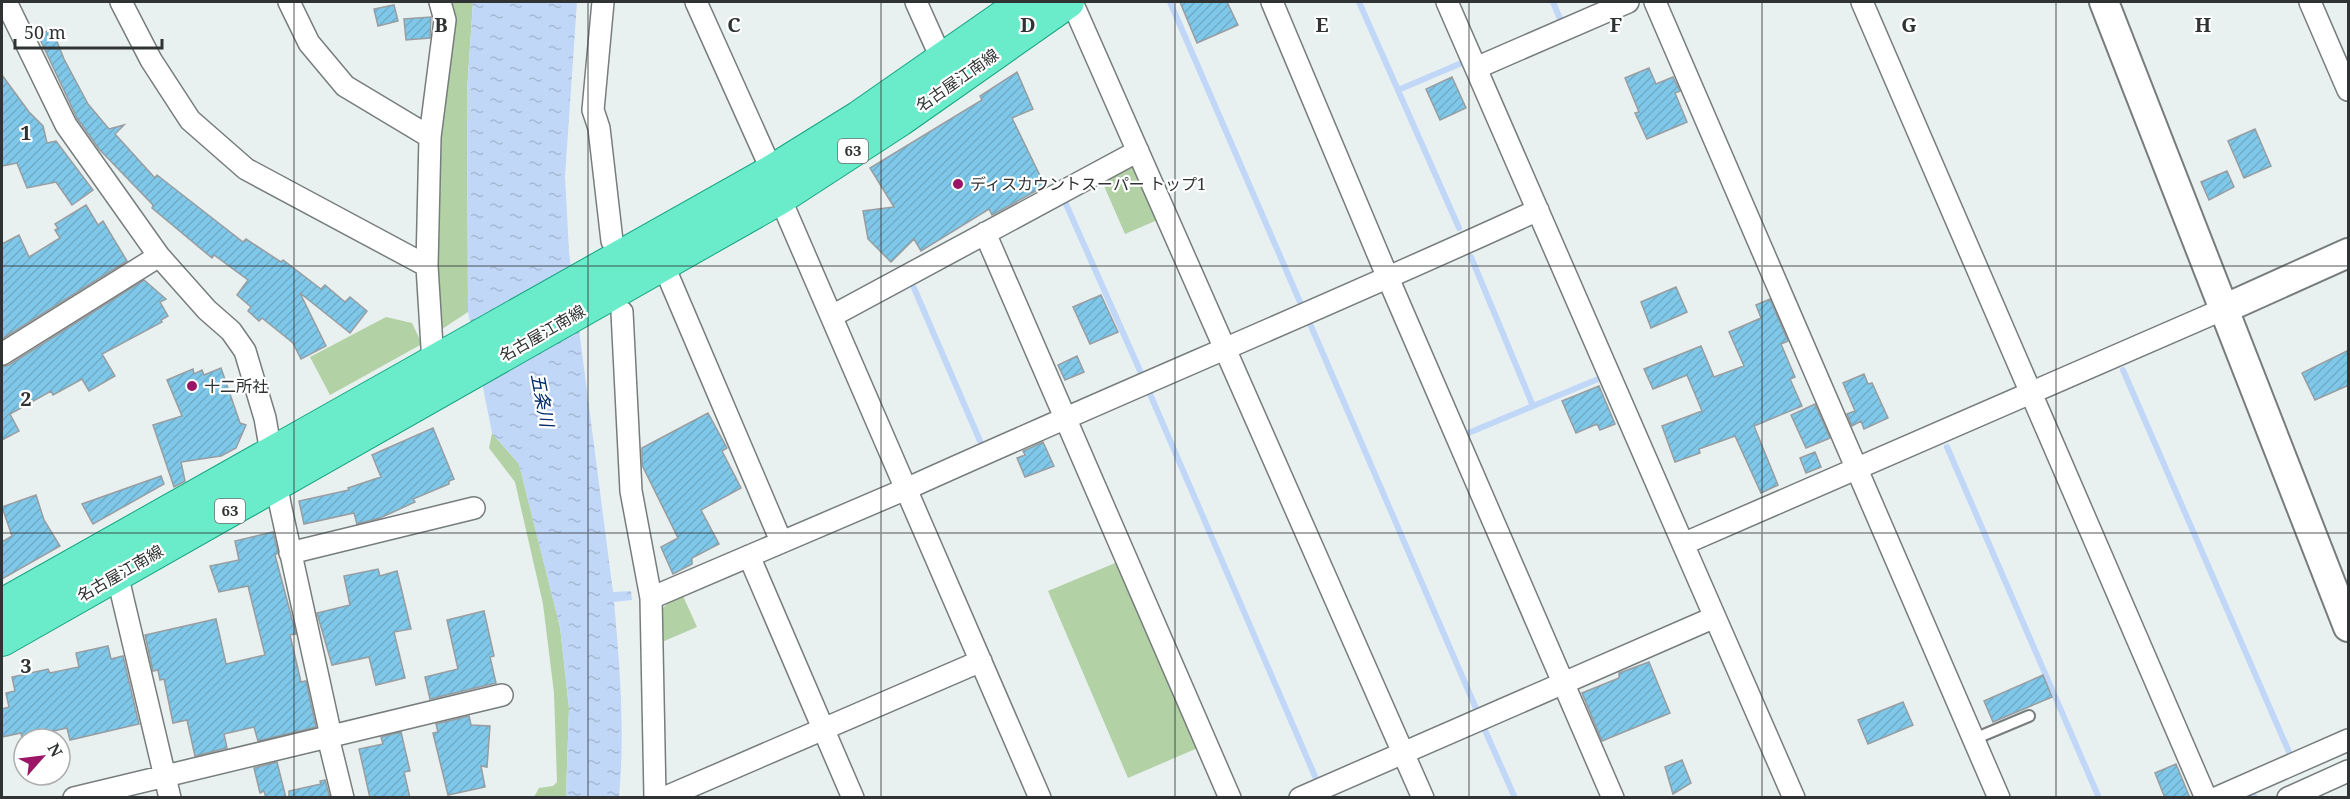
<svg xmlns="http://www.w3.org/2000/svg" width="2350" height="799" font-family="'Noto Serif','Noto Sans JP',serif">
<defs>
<pattern id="water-ripples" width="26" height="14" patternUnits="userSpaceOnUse" patternTransform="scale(1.5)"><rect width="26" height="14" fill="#c1d7f8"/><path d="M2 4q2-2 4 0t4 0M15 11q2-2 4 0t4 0" fill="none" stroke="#a6b9d5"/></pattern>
<pattern id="building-hatch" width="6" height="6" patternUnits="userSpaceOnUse" patternTransform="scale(1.5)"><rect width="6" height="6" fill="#7fc8e9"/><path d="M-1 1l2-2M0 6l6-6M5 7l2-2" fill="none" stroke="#6eacc8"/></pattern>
</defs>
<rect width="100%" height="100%" fill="#e9f0f0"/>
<path fill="#b2d1a4" d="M452 2H473L467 91 468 312 439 331 437 144Z
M1135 163 1162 218 1125 234 1101 179Z
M386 317 412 323 422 344 330 395 310 357Z
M492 433 519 464 560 627 569 708 566 797H534L539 788 553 786 557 782 554 693 543 604 515 482 489 448Z
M1120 561 1200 747 1128 778 1048 591Z
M683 596 697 627 662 642C661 612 654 608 683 596Z"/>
<path fill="url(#water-ripples)" d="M473 2H577L565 176 569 252 613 592 631 591 632 600 614 602C620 668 625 731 619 797H566L569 708 560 627 519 464 492 433 468 312 467 91Z"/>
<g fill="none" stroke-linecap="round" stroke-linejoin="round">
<path stroke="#c1d7f8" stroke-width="6" d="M1170 2 1300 302
M1359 2 1459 228
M1553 2 1560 19
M1398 90 1464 62
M1065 202 1141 373
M1471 257 1533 406
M914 288 980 441
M1311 326 1478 713
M2123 370 2289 752
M1150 394 1317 781
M1466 434 1603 377
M1947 447 2099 798
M1484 728 1515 798
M2250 798 2254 796"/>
</g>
<path fill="url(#building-hatch)" stroke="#989da0" stroke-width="1.5" d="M1180 2H1227L1238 25 1197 43Z
M394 5 398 21 378 26 374 9Z
M431 17 430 38 406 40 404 19Z
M52 29 64 59 88 104 109 129 124 125 115 134 155 178 157 175 243 242 246 239 281 262 283 260 321 289 325 285 345 302 350 297 367 311 350 333 300 293 326 346 301 359 293 343 262 318 259 321 248 311 251 307 237 295 248 280 214 255 212 258 152 208 153 205 99 149 77 118 38 35Z
M1649 68 1656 84 1673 77 1680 91 1675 93 1687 122 1647 139 1635 113 1639 112 1625 78Z
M1017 72 1033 109 1012 118 1045 186 992 215 989 209 921 251 914 239 891 262 868 239 863 211 894 207 870 168 982 100 980 96Z
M2 75 29 112 43 126 47 143 56 141 93 190 72 205 56 182 27 188 17 163 2 166Z
M1452 77 1466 108 1440 120 1426 89Z
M2255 129 2271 166 2244 178 2228 141Z
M2227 171 2234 187 2209 200 2201 182Z
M86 205 98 225 103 221 127 261 2 339V244L19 235 29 257 60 238 55 230 58 228 55 224Z
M144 280 166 299 160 302 168 316 161 320 162 322 102 354 115 376 89 391 82 379 53 395 51 391 10 414 19 431 2 440V367L9 365Z
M1676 287 1687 312 1651 328 1641 302Z
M1101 295 1118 332 1090 344 1073 307Z
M1770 299 1788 341 1781 344 1795 377 1790 379 1802 406 1754 426 1778 485 1761 493 1735 436 1699 449 1700 453 1675 462 1662 426 1702 411 1687 375 1653 389 1644 369 1701 346 1714 377 1744 366 1729 332 1761 318 1756 305Z
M2349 350V385L2315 400 2302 373Z
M1077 356 1084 372 1065 380 1058 365Z
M221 368 240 423 246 425 236 448 221 456 181 462 185 481 174 487 153 425 182 416 167 380 193 369 194 374 202 370 204 375Z
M1864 374 1868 384 1872 383 1888 418 1864 429 1861 421 1852 426 1847 414 1855 411 1843 383Z
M1599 386 1615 424 1600 430 1597 424 1576 433 1562 401Z
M1815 404 1830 438 1806 448 1791 415Z
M708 413 727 448 722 451 741 488 701 510 719 544 692 558V564L673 574 661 547 678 538 642 465V448Z
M433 428 454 479 449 481V484L413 499 415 502 380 518 357 524 354 513 304 524 299 501 349 490 348 488 381 477 372 455Z
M1043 442 1054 466 1025 477 1017 458 1025 455 1023 451Z
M1815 452 1821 467 1806 473 1800 458Z
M161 476 164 484 93 524 82 504Z
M36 495 44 520 60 546 2 579V542L12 536 2 507Z
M273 532 278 553 275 555 296 634 290 635 301 682 306 681 316 727 258 741 254 727 224 734 227 748 195 756 187 720 173 723 164 679 160 680 158 670 153 671 145 635 216 619 226 664 265 655 248 586 219 592 210 566 239 560 235 541Z
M378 569 380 576 397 571 411 629 394 632 405 678 376 685 369 657 332 665 317 613 350 605 344 576Z
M484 611 494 656 490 657 496 683 430 699 425 677 458 669 447 620Z
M108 646 111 659 123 656 139 724 70 740 67 728 22 738 21 733 2 737V709L9 707 6 693 15 691 12 677 48 669 50 673 79 667 76 653Z
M1649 662 1670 713 1602 741 1582 693 1619 678V673Z
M2043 675 2052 697 1993 722 1984 701Z
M1903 702 1913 725 1868 744 1858 720Z
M469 716 471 725 490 726 487 767 481 766 485 787 448 795 433 733 438 732 436 724Z
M401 732 410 771 404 772 410 798H370L359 749 383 744 381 737Z
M1682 760 1691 783 1673 794 1665 767Z
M277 762 286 798H266L264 791 260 793 254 768Z
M2176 764 2190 798H2165L2155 773Z
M325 780 330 798H289V791L321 784 320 781Z"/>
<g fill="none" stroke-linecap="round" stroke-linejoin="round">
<defs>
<path id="lane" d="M1974 739 2029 716"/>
<path id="street" d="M6 2 66 125 159 256 207 310 231 331 245 351 265 418 280 504 331 736
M121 2 151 60 190 120 246 169 427 266
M289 2 309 43 345 86 430 137 427 266 433 363
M603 2 593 110 599 128 612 241
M696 2 772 171
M916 2 942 60
M1072 2 1423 798
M1272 2 1388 278 1613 798
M1447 2 1683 544 2226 308
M1655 2 1999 798
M1862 2 2206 798
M2310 2 2348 90
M1476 68 1628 2
M430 137 445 20 440 2
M780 198 906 489C1116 394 1329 306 1538 210
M985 233 1230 798
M663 264 781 541
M622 312 631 491 651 598
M832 316 1138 151
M2 354 159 256
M1683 544 1794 798
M290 553 474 508
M749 556 853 798
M117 574 170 798
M328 737 343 798
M655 797 651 598 906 489 1040 798
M74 798 502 695
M655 798 666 797 981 661
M1300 798 1715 617
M2216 798 2348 740
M2288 798 2348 771"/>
<path id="secondary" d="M2104 2 2348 627
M2226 308 2348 253"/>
<path id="primary" d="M2 605 772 171 859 117 1024 2
M2 640 780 198 900 120 1068 2"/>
</defs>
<use href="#lane" stroke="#777d7d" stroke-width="14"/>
<use href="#street" stroke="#777d7d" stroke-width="24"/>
<use href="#secondary" stroke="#777d7d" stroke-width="32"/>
<use href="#primary" stroke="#15a37f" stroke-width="34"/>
<use href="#lane" stroke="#fff" stroke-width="10"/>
<use href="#street" stroke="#fff" stroke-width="21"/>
<use href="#secondary" stroke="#fff" stroke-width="28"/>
<use href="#primary" stroke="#6aeccb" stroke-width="32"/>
</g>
<path fill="none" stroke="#303333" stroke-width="1.5" stroke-opacity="0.55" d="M294 2V798M588 2V798M881 2V798M1175 2V798M1469 2V798M1762 2V798M2056 2V798M2 266H2348M2 533H2348"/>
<g fill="#9b1466" stroke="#fff" stroke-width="2">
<circle cx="958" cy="184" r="6"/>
<circle cx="192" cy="386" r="6"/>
</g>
<g text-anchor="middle" stroke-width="4.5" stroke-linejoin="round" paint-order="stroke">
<g fill="#fff" stroke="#6e7070" stroke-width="1.5">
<rect x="838" y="139" width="30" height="24" rx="4.5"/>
<rect x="215" y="499" width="30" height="24" rx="4.5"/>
</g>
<g font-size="15" font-weight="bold" fill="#303333">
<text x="853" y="156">63</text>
<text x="230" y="516">63</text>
</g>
<g font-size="16" fill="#303333" stroke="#fff">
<text transform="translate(957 80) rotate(-35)" y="6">名古屋江南線</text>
<text transform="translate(542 333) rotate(-30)" y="6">名古屋江南線</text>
<text transform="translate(120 573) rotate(-30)" y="6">名古屋江南線</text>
</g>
<g font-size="16" fill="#303333" stroke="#fff" text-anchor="start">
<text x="970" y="190">ディスカウントスーパー トップ1</text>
<text x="204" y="392">十二所社</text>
</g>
<g font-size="18" font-style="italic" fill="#002a67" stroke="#fff">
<text transform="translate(542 400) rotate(79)" y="6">五条川</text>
</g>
</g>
<g font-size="20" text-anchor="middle" font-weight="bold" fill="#303333" stroke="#fff" stroke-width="4.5" stroke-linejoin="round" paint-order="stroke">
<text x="441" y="32">B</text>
<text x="734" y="32">C</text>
<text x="1028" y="32">D</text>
<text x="1322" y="32">E</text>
<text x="1616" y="32">F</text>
<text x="1909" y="32">G</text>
<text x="2203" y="32">H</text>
<text x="26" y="140">1</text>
<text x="26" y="406">2</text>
<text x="26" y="673">3</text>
</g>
<rect width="2350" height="799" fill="none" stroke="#303333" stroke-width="6"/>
<g transform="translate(42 757) rotate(62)"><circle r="28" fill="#ffffff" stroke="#acadad" stroke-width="1.5"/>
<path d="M0-4.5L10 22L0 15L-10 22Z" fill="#9b1466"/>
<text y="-9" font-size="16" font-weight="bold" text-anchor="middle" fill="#303333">N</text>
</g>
<path d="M15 39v9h147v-9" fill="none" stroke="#303333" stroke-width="3"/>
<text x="24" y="39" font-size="18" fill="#303333" stroke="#ffffff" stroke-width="4.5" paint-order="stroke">50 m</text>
</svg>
